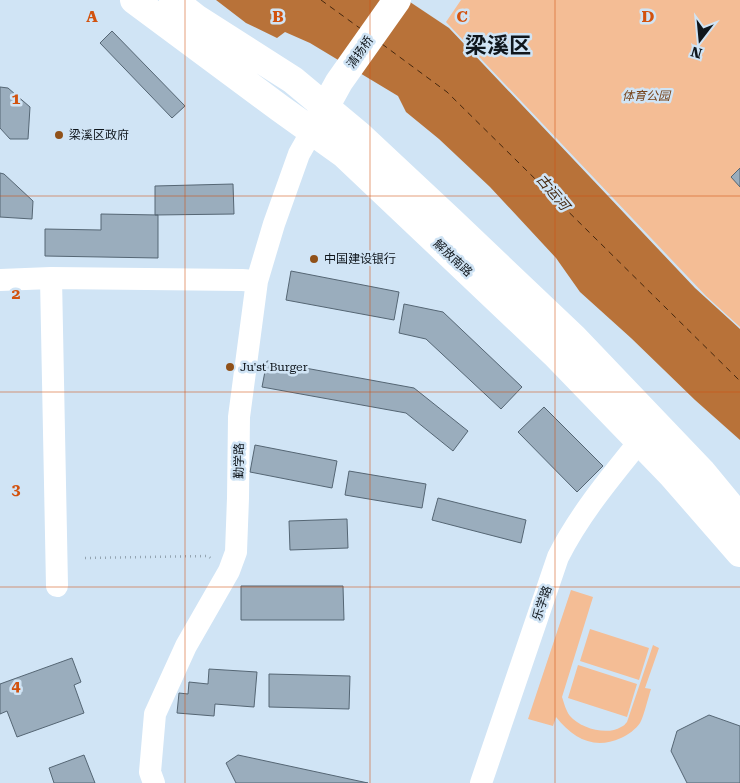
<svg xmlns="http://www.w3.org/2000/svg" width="740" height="783" font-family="'Roboto Serif','Noto Sans SC',serif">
<rect width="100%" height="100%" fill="#d0e4f5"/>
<path fill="#f4bd95" d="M461 0H740V327L706 296 446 22Z
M571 590 593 597 562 697C564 703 566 711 570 716 580 728 607 736 621 727 624 726 625 724 627 722L653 645 659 648 645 688 651 689C648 698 644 716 640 723 636 729 628 735 621 738 594 750 574 739 556 717L553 726 528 719Z
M590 629 649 648 639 680 580 661Z
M578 665 637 684 627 717 568 698Z"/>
<path fill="#b87239" d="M216 0H407L449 28 695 288 740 329V440L695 400 631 338 580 292 556 258 490 187 439 139 406 112 398 96 310 43 285 32 277 38 246 23Z"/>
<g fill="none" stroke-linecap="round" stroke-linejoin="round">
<path stroke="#45270e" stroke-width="1" stroke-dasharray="6 5" stroke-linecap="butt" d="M321 0 361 29
M382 44 447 92 740 381"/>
</g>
<path fill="#9aadbd" stroke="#556674" d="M112 31 185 106 172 118 100 43Z
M0 87 8 88 30 107 28 139H10L0 128Z
M740 168V187L731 177Z
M0 173 4 174 33 201 32 219 0 217Z
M233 184 234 214 155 215V186Z
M101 214 158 215V258L45 256V229L101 230Z
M291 271 399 292 394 320 286 300Z
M404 304 443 312 522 387 501 409 426 339 399 333Z
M267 361 414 388 468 431 453 451 406 413 262 387Z
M544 407 603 466 577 492 518 432Z
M255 445 337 461 332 488 250 472Z
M349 471 426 484 422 508 345 495Z
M438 498 526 520 521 543 432 520Z
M347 519 348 548 290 550 289 521Z
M241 586H343L344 620H241Z
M72 658 81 682 74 685 84 713 17 737 7 711 0 714V684Z
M209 669 257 672 254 707 215 704 214 716 177 713 179 693 188 694 189 682 208 684Z
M269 674 350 676 349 709 269 707Z
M709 715 740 726V783H687L671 751 677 731Z
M84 755 95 783H54L49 768Z
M238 755 368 783H236L226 763Z"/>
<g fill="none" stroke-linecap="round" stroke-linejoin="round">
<path stroke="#94a4b1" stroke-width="2.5" stroke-dasharray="1 4" stroke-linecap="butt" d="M85 558 208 556 213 560"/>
<path stroke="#fff" stroke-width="22" d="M51 278 57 586
M0 280 51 278 242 280 257 281
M154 783 150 772 155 714 186 646 229 571 236 552 238 498 239 417 257 281 274 224 299 154 312 131
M481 783 558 557C579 515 610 478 639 442"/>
<path stroke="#fff" stroke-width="28" d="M134 0 281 109 344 154 555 354 672 475 740 553
M173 0 196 18 293 80 359 135 451 221 574 338 702 472 740 518
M317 122 339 82 397 0"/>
</g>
<path fill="none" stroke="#d2520e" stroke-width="1" stroke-opacity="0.55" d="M185 0V783M370 0V783M555 0V783M0 196H740M0 392H740M0 587H740"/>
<g fill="#905119" stroke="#d0e4f5" stroke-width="2">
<circle cx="59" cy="135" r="5"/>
<circle cx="314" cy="259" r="5"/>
<circle cx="230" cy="367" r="5"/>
</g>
<g text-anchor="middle" stroke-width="5" stroke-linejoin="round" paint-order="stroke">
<g font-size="12" fill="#0f161c" stroke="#d0e4f5">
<text transform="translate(360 52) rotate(-55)" y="4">清扬桥</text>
<text transform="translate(453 258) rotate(43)" y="4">解放南路</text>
<text transform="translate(239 461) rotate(-89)" y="4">勤学路</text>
<text transform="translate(542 603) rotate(-71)" y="4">乐学路</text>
</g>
<g font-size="12" font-style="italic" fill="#76451c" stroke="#d0e4f5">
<text x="646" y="100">体育公园</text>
</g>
<g font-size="12" fill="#0f161c" stroke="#d0e4f5" text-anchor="start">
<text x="69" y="139">梁溪区政府</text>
<text x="324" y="263">中国建设银行</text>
<text x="240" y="371">Ju'st Burger</text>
</g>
<g font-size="14" font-style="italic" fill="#45270e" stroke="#d0e4f5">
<text transform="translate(553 192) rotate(50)" y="5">古运河</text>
</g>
<g font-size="22" font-weight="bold" fill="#0f161c" stroke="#d0e4f5">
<text x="498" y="53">梁溪区</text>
</g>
</g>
<g font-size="16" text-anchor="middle" font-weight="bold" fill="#d2520e" stroke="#d0e4f5" stroke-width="5" stroke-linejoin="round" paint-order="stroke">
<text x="92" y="22">A</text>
<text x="278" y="22">B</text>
<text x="462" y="22">C</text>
<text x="648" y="22">D</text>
<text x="16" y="104">1</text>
<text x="16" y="299">2</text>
<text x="16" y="495">3</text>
<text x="16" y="691">4</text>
</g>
<g transform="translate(700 40) rotate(196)" stroke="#d0e4f5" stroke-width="4" paint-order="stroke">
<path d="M0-4L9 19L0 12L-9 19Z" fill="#0f161c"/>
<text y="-8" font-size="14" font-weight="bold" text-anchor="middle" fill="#0f161c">N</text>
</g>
</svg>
